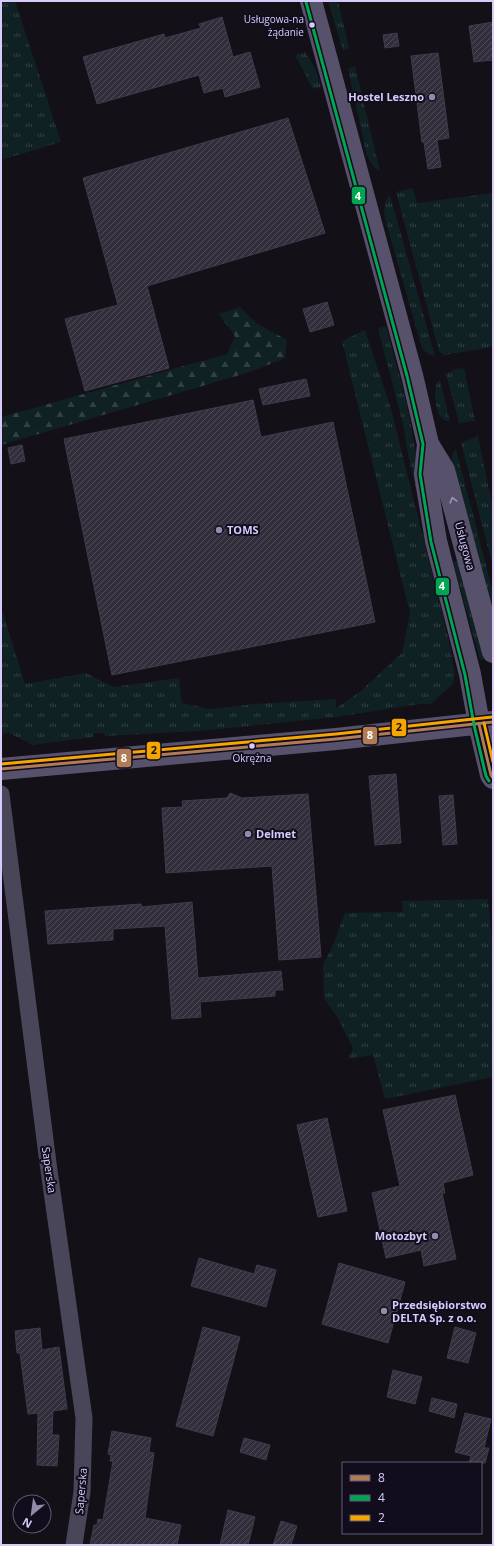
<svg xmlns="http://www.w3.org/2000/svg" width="494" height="1546" font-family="'Open Sans',sans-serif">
<defs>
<pattern id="grass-tufts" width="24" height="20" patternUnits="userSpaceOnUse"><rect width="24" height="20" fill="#102124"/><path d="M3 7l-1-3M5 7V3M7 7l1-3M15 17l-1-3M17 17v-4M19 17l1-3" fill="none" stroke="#324045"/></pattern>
<pattern id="forest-firs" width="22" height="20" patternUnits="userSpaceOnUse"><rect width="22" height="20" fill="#102124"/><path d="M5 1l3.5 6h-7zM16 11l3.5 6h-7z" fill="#324045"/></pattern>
<pattern id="building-hatch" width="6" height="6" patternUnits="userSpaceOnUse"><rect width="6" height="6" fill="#322e3b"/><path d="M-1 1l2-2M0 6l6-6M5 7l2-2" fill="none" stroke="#4f4b58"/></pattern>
</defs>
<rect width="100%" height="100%" fill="#131018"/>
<path fill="url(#grass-tufts)" d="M1 1H15L61 142 1 160Z
M328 1H338L349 48 343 51Z
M305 52 315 68 321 87 313 89 295 55Z
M355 66 380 171 373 166 367 156 348 69Z
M412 188 417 203 493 193V347L444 355 439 351 396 192Z
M390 195 435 356 428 354 422 348 385 219C384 210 383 202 390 195Z
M386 326 407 405 417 459 425 527 409 459 403 424 378 328Z
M365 330 391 409 449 641 455 675 452 685 431 704H420L336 717 199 731 104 736 103 733H94V737L33 745 9 733 1 734V607L25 684 86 673 113 687 179 678 182 703 210 709 255 704 336 699V708L361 691 402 653 410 613 342 341Z
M464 368 475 421 459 423 446 374 455 369Z
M440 379 450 422C447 421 443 419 441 417 435 410 432 385 440 379Z
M478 436 493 509V567L461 443Z
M456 449 493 592V618L451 463 453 453Z
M459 560 485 659 480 660 453 562Z
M488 899 493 951V1077L385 1099 373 1055 348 1059 353 1049 339 1020 324 998 323 965 332 947 345 913 403 912 402 901Z"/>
<path fill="url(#forest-firs)" d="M240 307 256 323 287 340 285 358 250 372 1 445V417L227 354 235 336 219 314Z"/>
<path fill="url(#building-hatch)" stroke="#413a4c" d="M222 17 233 57 250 52 260 87 225 97 223 88 204 93 199 75 97 104 83 57 164 34 165 38 201 28 199 24Z
M493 22V60L474 62 469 26Z
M397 33 399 46 385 48 383 35Z
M438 53 449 138 437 140 441 167 428 169 424 142H422L411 56Z
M288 118 325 233 147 286 169 368 85 391 65 319 118 305 83 178Z
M327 302 334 325 310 332 303 309Z
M306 379 310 396 263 405 259 389Z
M253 400 261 437 333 422 375 622 112 675 64 439Z
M22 445 25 461 11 464 8 448Z
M396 774 401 843 375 845 369 776Z
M230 793 242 798 308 794 321 957 279 960 272 866 166 873 162 808 183 807 182 801 227 798Z
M453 795 457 844 443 845 439 796Z
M192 902 198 978 281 971 283 990H275V996L200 1002 201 1017 172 1019 165 926 113 929V940L48 944 45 911 141 904 142 907Z
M455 1095 473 1175 443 1183 445 1193H442L456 1259 424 1266 421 1250 386 1258 372 1193 400 1186 383 1110Z
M327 1118 347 1211 318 1217 297 1125Z
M199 1258 254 1274 257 1265 276 1270 266 1307 191 1286Z
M339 1263 405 1282 388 1343 322 1324Z
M203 1327 240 1337 213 1436 176 1426Z
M455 1327 476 1333 468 1363 447 1358Z
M40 1328 42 1350 59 1347 67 1409 53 1411 52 1435H59L57 1466 37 1465 38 1413 28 1414 20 1353H17L15 1331Z
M393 1370 422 1377 415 1404 387 1397Z
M432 1398 457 1404 454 1418 429 1411Z
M465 1413 491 1419 484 1448H489L485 1463H469L471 1456 455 1452Z
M112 1431 151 1438 149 1452 154 1453 145 1518 181 1525 177 1545H90L94 1525H97L98 1519 103 1520 113 1461H110L111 1455 108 1454Z
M244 1438 270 1445 266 1460 240 1452Z
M228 1510 255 1517 248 1545H220Z
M281 1521 297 1526 291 1545H273Z"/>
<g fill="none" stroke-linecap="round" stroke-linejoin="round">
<path stroke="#494659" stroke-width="17" d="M1 794 48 1163 84 1418 82 1492 74 1545"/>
<path stroke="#57516c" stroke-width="22" d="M311 1 412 375 428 444 444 470 493 652
M428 444 425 474 436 541 470 674 479 724 491 775 493 778
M1 769 336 739 493 722"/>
<defs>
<path id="bus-1" d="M479 724 491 775 493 778
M1 769 336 739 493 722"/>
<path id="bus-2" d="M306 2 407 376 423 444 420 474 431 542 465 675 474 725 486 776 489 781"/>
<path id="bus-3" d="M484 723 493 762
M1 764 336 734 492 717"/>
</defs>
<use href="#bus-1" stroke="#120d1c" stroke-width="6"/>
<use href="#bus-2" stroke="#120d1c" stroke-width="6"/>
<use href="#bus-3" stroke="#120d1c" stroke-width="6"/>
<use href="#bus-1" stroke="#b07c57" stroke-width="3"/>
<use href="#bus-2" stroke="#00a651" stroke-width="3"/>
<use href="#bus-3" stroke="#f7a600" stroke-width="3"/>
</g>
<defs><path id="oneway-chevron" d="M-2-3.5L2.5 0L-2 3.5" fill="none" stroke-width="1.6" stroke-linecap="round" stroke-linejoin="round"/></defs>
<use stroke="#9e94bb" href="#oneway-chevron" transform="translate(453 500) rotate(-105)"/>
<g fill="#d8cbfc" stroke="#120d1c" stroke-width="1.5">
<circle cx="312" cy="25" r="3.5"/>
<circle cx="252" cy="746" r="3.5"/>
</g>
<g fill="#938aac" stroke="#120d1c" stroke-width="1.5">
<circle cx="432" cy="97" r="4"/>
<circle cx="219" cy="530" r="4"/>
<circle cx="248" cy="834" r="4"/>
<circle cx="435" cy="1236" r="4"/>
<circle cx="384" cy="1311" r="4"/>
</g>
<g text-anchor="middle" stroke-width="4" stroke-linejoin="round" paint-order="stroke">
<g font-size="10" fill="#d8cbfc" stroke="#120d1c" text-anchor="end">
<text x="304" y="23">Usługowa-na<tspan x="304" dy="13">żądanie</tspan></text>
<text x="252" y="762" text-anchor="middle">Okrężna</text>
</g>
<g font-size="11" font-weight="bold" fill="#d8cbfc" stroke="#120d1c" text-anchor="start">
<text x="424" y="101" text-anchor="end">Hostel Leszno</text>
<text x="227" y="534">TOMS</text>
<text x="256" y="838">Delmet</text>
<text x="427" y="1240" text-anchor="end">Motozbyt</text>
<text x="392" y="1309">Przedsiębiorstwo<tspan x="392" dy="13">DELTA Sp. z o.o.</tspan></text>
</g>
<g font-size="11" fill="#d8cbfc" stroke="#120d1c">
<text transform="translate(465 546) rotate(75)" y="4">Usługowa</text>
<text transform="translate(49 1170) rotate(82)" y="4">Saperska</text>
<text transform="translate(81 1491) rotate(-85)" y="4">Saperska</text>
</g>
</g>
<g stroke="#120d1c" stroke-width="1.5">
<rect x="351" y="186" width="15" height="19" rx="4" fill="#00a651"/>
<rect x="435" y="577" width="15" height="19" rx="4" fill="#00a651"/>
<rect x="391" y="718" width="16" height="19" rx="4" fill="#f7a600"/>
<rect x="362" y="726" width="16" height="19" rx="4" fill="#b07c57"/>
<rect x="146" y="741" width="15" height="19" rx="4" fill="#f7a600"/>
<rect x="116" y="748" width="16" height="20" rx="4" fill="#b07c57"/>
</g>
<g font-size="11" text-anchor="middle" font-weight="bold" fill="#fff">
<text x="358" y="200">4</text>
<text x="442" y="590">4</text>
<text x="370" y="739">8</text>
<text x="124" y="762">8</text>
</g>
<g font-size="11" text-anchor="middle" font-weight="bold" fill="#111">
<text x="399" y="731">2</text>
<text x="154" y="754">2</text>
</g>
<rect width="494" height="1546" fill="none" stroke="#d8cbfc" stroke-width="4"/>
<rect x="342" y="1462" width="140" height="72" fill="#120d1c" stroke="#615976"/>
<rect x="350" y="1475" width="20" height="6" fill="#b07c57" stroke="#615976"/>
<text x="378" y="1482" font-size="12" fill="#d8cbfc">8</text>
<rect x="350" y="1495" width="20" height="6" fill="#00a651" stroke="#615976"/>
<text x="378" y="1502" font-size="12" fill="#d8cbfc">4</text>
<rect x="350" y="1515" width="20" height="6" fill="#f7a600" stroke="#615976"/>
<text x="378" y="1522" font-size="12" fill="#d8cbfc">2</text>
<g transform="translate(32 1514) rotate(209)"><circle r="19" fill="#120d1c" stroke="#615976"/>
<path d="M0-3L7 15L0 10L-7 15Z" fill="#938aac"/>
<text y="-6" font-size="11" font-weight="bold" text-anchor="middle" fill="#d8cbfc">N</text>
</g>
</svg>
